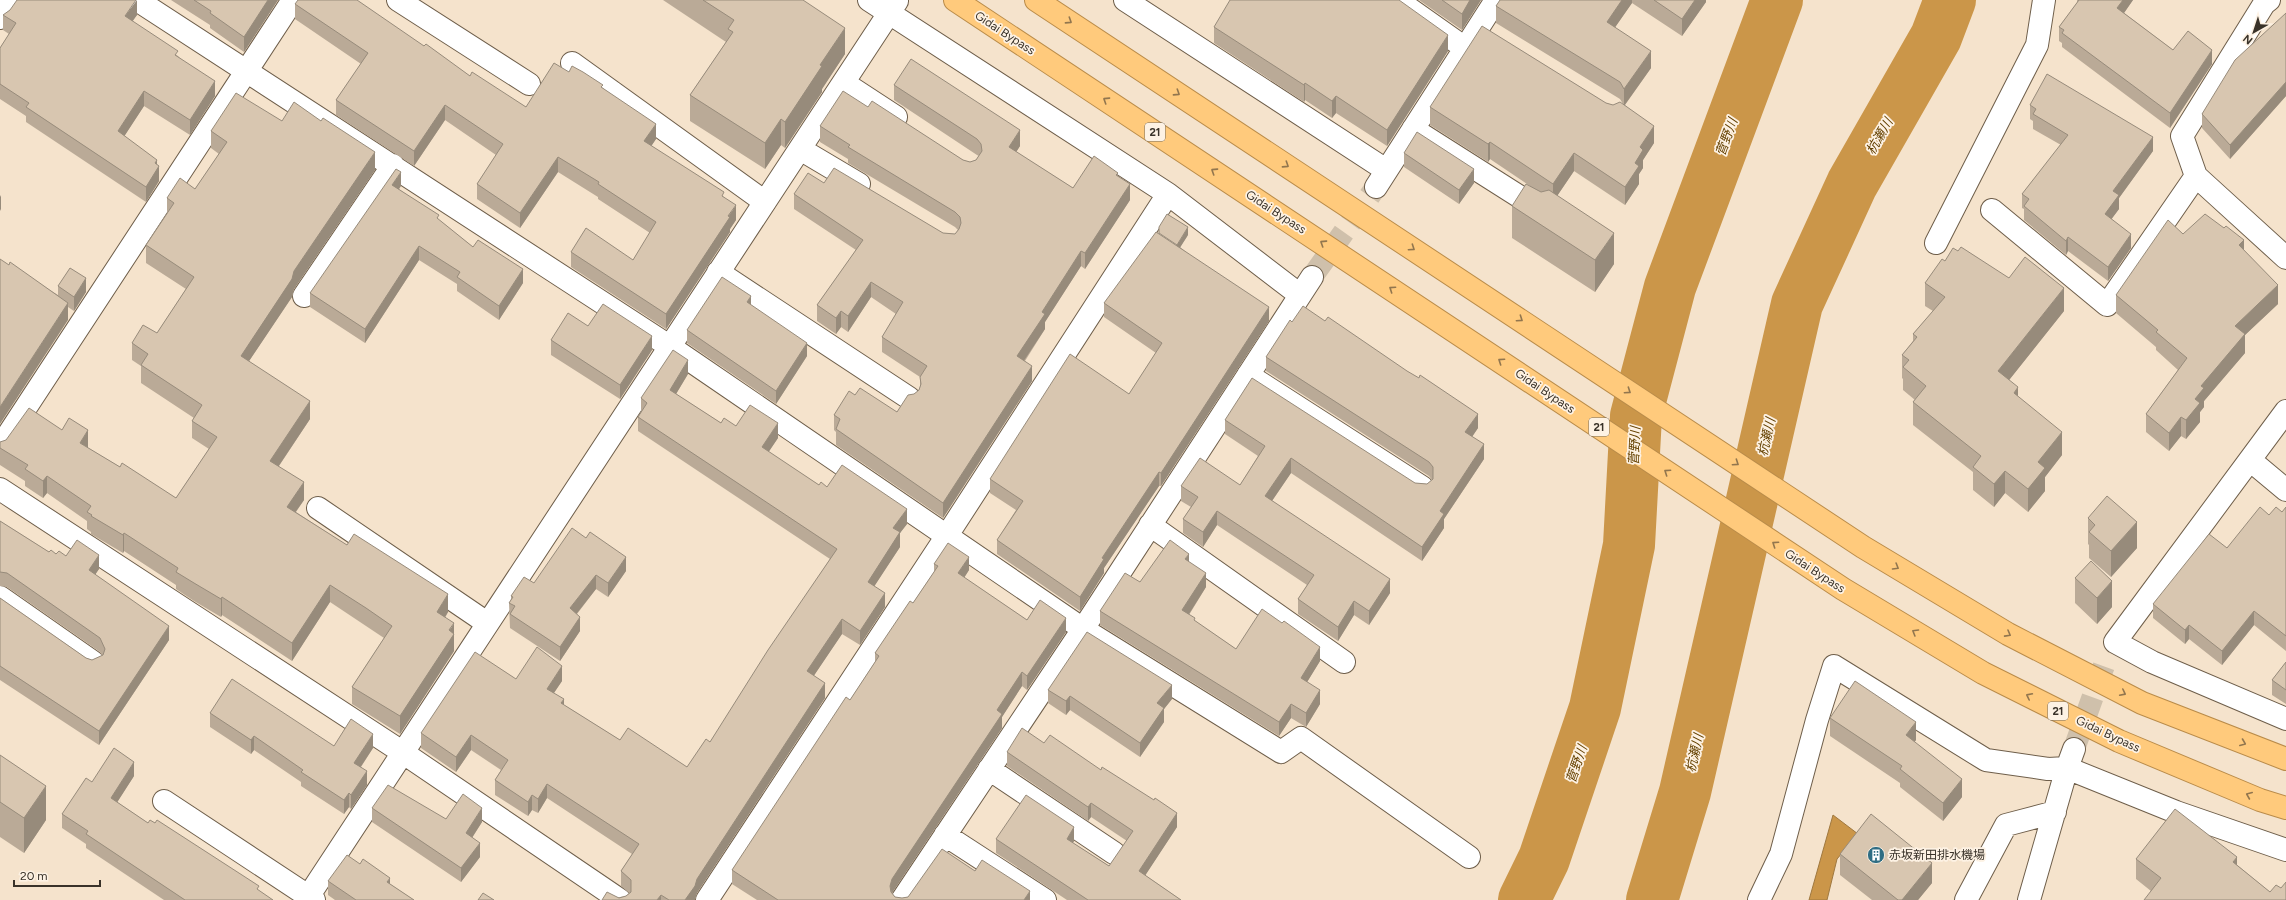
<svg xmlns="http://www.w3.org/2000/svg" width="2286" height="900" font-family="Figtree,'Noto Sans JP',sans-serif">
<rect width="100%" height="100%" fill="#f5e3cc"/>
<path fill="#cb9649" stroke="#9f783f" d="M1833 815 1858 834 1837 859 1827 900H1809Z"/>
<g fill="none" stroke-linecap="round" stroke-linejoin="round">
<path stroke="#cb9649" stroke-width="52" d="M1524 900 1544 859 1595 708 1629 545 1636 416 1670 287 1777 0
M1652 900 1685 792 1797 304 1852 184 1936 37 1950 0"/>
<path stroke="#cfc0ab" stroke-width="22" stroke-dasharray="22 11" stroke-linecap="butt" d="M1312 277 1376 187
M2074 749 2107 657"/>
<defs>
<path id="minor" d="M137 0 669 346 1083 629 1281 752 1301 738 1469 857
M398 0 529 84
M869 0 1168 194 1300 295
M1125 0 1386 170
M1397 0 1465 48
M0 18 12 0
M572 63 765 202
M844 83 896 117
M1413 129 1542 211
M800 149 859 184
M2196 176 2286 258
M1376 187 1496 0
M1992 210 2107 305 2196 176 2182 136 2264 4 2269 0
M1936 243 2037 45 2044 0
M718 272 909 398
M304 296 393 165
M1248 375 1422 487
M2286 411 2115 642 2152 662 2286 719
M0 447 293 0
M2250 460 2286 490
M0 489 402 752 620 900
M318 508 487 623
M1150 525 1344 662
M0 597 93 662
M989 769 1114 853
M164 801 314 900
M945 835 1045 900
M306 900 897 1
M707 900 946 537 1168 194
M902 900 1083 629 1312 277
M1759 900 1781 854 1817 720 1834 666 1986 760 2048 769 2067 768 2176 812 2286 850
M1966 900 2006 825 2055 812
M2029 900 2067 768 2074 749"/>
<path id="trunk" d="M955 0 1843 589 1983 673 2119 741 2260 800 2286 808
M1036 0 1863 547 2008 634 2142 703 2286 759"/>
</defs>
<use href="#minor" stroke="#6e5e4a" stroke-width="24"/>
<use href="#trunk" stroke="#ba8c4a" stroke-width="24"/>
<use href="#minor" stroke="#fff" stroke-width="22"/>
<use href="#trunk" stroke="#ffca7c" stroke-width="22"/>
</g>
<path fill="#baaa97" d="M171 0H278L244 52 210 28V25Z
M663 0H803L845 54 822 89V92L785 148 781 145 765 169 690 121V95L726 42Z
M1419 0H1481L1462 30Z
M1500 0H1706V2L1682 36 1632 3 1615 27 1651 68 1625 105 1654 143 1643 160V168L1639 174V184L1625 205 1574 171 1557 196 1614 264 1595 292 1512 238V206L1530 186 1490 159 1488 162 1430 125V107L1606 103 1613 105 1623 104 1620 99 1496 23V6Z
M2077 0H2133L2124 13 2173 50 2212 64 2170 128 2062 47V43L2059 41V27L2077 3Z
M295 4 424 46 470 76 526 107 569 72 603 88 656 139 651 146 724 197 736 220 730 229V232L666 329 571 267V252L633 260 650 233 598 199V197L558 172 520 228 477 199V184L496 155 445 120 414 166 336 115V100L361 64 295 19Z
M10 10 137 15 132 21 178 56 215 96 190 135 144 106 124 136 157 165 159 181 146 202 26 122V116L0 99V48L9 34 3 30V15Z
M2286 13V96L2230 159 2202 128V114Z
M1214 27 1448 51 1387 146 1336 113 1332 118 1305 100 1304 102 1214 43Z
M894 85 1020 146 1016 152 1073 188 1118 177 1130 200 1085 269 1081 266 1045 322V329L1025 361 1032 381 943 518 836 445V432L834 430V415L855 395 897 412 919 390 920 387V377L882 352V337L896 314 871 297 848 332 841 327 836 334 817 321V305L856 250 794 209V194L824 183 943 233 955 234 958 230 955 227 848 163V159L820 142V126L868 107 963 160 970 162 976 160 979 156 977 155 894 100Z
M2030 105 2153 151 2119 198V209L2111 219 2131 248 2108 281 2068 251 2066 255 2024 220V209L2022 208V194L2061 145 2033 129V121L2030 119Z
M282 121 375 170 294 289 292 297 249 361 310 419 279 466 304 500 296 512 448 612 445 618 454 633V651L400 734 352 704V687L384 638 330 602 292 661 222 615 221 617 194 601 176 589V585L124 551 123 553 91 534V532L87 529V521L47 493 43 498 25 486V481L0 465V442L88 448 120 467 176 498 209 449 192 438V421L194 418 141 383V366L132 360V343L157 333 186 289 146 263V245L167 214V198L195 189 219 154 211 148V131Z
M1404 153 1474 183 1459 204 1404 167Z
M401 186 399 189 439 220 473 247 523 283 499 320 457 291V284L419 260 365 343 310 307V293Z
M2183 234 2244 250 2278 304 2245 335V353L2204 401V407L2200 412V422L2186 439 2181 436 2169 451 2146 432V414L2178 370 2156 350V347L2116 313V295Z
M1188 235 1180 247 1269 321 1161 486H1159L1104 568V573L1080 611 997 554V540L1016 510 990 493V479L1129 394 1156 353 1104 317V303Z
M1958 251 2009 278 2064 311 2009 380 2018 397 2062 455 2045 477V491L2028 512 2005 493 1994 507 1973 490V472L1913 425V402L1915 400 1903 390V379L1902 378V355L1913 341V334L1933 311 1925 306V283L1945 261Z
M9 265 58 295V286L86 292 74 311 68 307V320Z
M751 305 807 356 776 404 687 343V330Z
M551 340 652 350 620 399 551 355Z
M1266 357 1478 428 1472 437 1484 459 1444 519V528L1422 561 1291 473 1272 501 1390 593 1369 625 1354 615 1338 641 1298 614V599L1307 585 1217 525 1203 547 1183 533V519L1191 507 1181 501V486L1240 485 1258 456 1225 434V420L1415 483 1427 484 1432 480 1429 476 1266 371Z
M688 374 676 394 721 423 736 426 778 438 768 452 819 485 827 487 907 524 900 533V547L874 586 885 607 860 645 842 634 814 675 825 698 697 893 695 900H602L626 896 629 893 621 886V871L632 854 547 798 538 813 532 810 528 816 495 795V780L501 770 471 750 456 772 421 748V733L516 679 562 681 554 693 564 705 620 740 687 767 710 742 830 559 638 431V417L641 412V398Z
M2286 507V651L2254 625 2222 665 2189 639 2185 644 2153 618V604L2269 515 2282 512Z
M2088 518 2137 548 2111 577 2089 558V545L2088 544Z
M0 521 49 552 66 556 99 569 95 574 169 640 99 745 0 680V598L86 658 92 660 102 656 100 652 7 587 0 586Z
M1189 562 1206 587 1189 615 1195 621 1236 649 1320 661 1307 682 1320 704 1306 727 1291 718 1279 736 1100 625V611Z
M934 564 969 570 964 578 1027 620 1066 632 1027 690 1022 686 1002 717V728L892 893 895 897 902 898 908 897 975 871 1030 900H757L732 884V870L850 700 875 662V653L913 603 934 572Z
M626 571 608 597 596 589 577 614 580 631 560 661 510 628 509 603 511 599V596L534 583Z
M2075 578 2112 607 2097 624 2075 603Z
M2286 662V704L2272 695V680Z
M1048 690 1172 699 1164 709V722L1140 757 1070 710 1066 715 1048 703Z
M210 713 334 746 373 748 361 767 367 785 351 809 349 807 344 814 301 786V782L254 750 251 754 210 727Z
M1830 718 1916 740 1914 742 1962 797 1943 821 1900 787V783L1830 736Z
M1044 743 1177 827 1145 875 1181 900H1067L996 853V839L1074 841 1073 843 1109 866 1127 841 1091 817 1088 821 1007 766V752Z
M0 755 46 820 24 853 0 837Z
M134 776 117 802 148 823 259 891 273 900H164L86 848V844L62 828V814L92 782Z
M372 808 446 819 482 822 472 838 480 857 461 882 372 822Z
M1840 854 1932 883 1918 900H1872L1840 875Z
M2136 859 2237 865 2270 892 2281 888 2286 900 2151 891 2136 879Z
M328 881 390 884 414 900H335L328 895Z"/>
<path fill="#978b7b" d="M137 0V15L125 32V16Z
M268 0H278L244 52V37Z
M1470 0H1481L1462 30V14Z
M1622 0H1632V3L1607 39V22Z
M1695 0H1706V2L1682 36V19Z
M2123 0H2133L2117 23V8Z
M845 28V54L822 89V92L785 148V122L820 65Z
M1448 35V51L1387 146V130Z
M2212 50V64L2170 128V113Z
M1651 51V68L1624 106V89Z
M215 81V96L190 135V120Z
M2286 82V96L2230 159V145Z
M1305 83V100L1304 102V85Z
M144 91V106L118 146V131Z
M1336 96V113L1332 118V101Z
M445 105V120L414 166V151Z
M781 119V145L765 169V143Z
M656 124V139L644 157V141Z
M1654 126V143L1643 160V168L1639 174V184L1625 205V187L1635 163 1640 147Z
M1020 130V146L1009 163V147Z
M2153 137V151L2119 198V209L2105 228V214L2113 191Z
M1490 142V159L1488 162V144Z
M375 152V170L294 289 292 297 241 373V356L294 271Z
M1574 153V171L1553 202V184Z
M558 157V172L520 228V213Z
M157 160V169L159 166V181L146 202V187L155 163Z
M1474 169V183L1459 204V190Z
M401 172V186L392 199V185Z
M1130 184V200L1085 269V253Z
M1 195V209L0 211V197Z
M736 205V220L730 229V232L666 329V314Z
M1188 227V235L1176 254V247Z
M1614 233V264L1595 292V260Z
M2131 234V248L2108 281V267Z
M2068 237V251L2066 255V241Z
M2244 240V259L2239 245Z
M419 246V260L365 343V329Z
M1081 251V266L1045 322V329L1017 371V356L1042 312Z
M523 269V283L499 320V306Z
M86 278V292L74 311V297Z
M871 282V297L848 332V316Z
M2278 285V304L2245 335V353L2204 401V407L2200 412V422L2186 439V420L2195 399 2201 386 2235 326Z
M2064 288V311L1998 394V371Z
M751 296V309L747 302Z
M68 303V320L0 424V407Z
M1269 307V321L1161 486V473Z
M841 311V327L836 334V318Z
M652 336V350L620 399V385Z
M807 343V356L776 404V391Z
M688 360V374L670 404V390Z
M1032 366V381L943 518V503Z
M2018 387V410L2014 393Z
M310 401V419L270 479V461Z
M1478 414V428L1465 447V432Z
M2181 417V436L2169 451V433Z
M778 423V438L762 462V447Z
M88 430V448L80 443Z
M2062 432V455L2045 477V491L2028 512V489L2038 462Z
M1484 444V459L1444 519V528L1422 561V547L1440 511Z
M1291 458V473L1265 511V496Z
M2005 471V493L1994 507V484Z
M1159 472V486L1104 568V573L1080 611V597L1102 558Z
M47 476V493L43 498V481Z
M304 482V500L287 524V507Z
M907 509V524L900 533V547L868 596V582L893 528Z
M1217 511V525L1203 547V532Z
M2137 522V548L2111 577V551Z
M124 533V551L123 553V535Z
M1189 554V568L1185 559Z
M99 555V569L89 584V570Z
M626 557V571L608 597V583Z
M969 557V570L958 587V573Z
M1206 573V587L1182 625V610Z
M596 575V589L570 622V608Z
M1390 579V593L1369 625V611Z
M2112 581V607L2097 624V598Z
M330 585V602L292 661V643Z
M885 593V607L860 645V631Z
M448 594V612L437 630V612Z
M222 597V615L221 617V599Z
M1354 601V615L1338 641V627Z
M2254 611V625L2222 665V651Z
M580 617V631L560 661V647Z
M1066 618V632L1027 690V676Z
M842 619V634L807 686V671Z
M454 623V635V634V651L400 734V716Z
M2189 625V639L2185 644V630Z
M169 626V640L99 745V731Z
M1320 647V661L1301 692V678Z
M562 666V681L547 703V689Z
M1022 672V686L1002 717V728L892 893 890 886 892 879 997 710Z
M825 683V698L697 893 695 900H685L697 879Z
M1172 685V699L1164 709V722L1140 757V743L1157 703Z
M1320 690V704L1306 727V713Z
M1070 696V710L1066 715V701Z
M564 699V714L561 703Z
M1291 704V718L1279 736V722Z
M1916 722V740L1906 754V735Z
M373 734V748L354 777V763Z
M471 735V750L456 772V757Z
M254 736V750L251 754V740Z
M134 762V776L111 812V798Z
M367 771V785L351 809V795Z
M1962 779V797L1943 821V803Z
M547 784V798L538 813V799Z
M46 786V820L24 853V818Z
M349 793V807L344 814V800Z
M532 795V810L528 816V802Z
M1091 803V817L1088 821V807Z
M482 808V822L466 847V833Z
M1177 813V827L1139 885V871Z
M1074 827V841L1067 852V839Z
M480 843V857L461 882V868Z
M2237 857V877L2233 862Z
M1932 863V883L1918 900H1902Z
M390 878V892L387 882Z
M1030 891V900H1024Z
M661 895V900H657Z"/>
<path fill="#d8c6b0" stroke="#978b7b" d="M17 0H136L125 16 178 51 175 55 215 81 190 120 144 91 118 131 157 160 155 163 159 166 146 187 26 107 29 103 0 84V48L16 23 3 15 10 10Z
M194 0H268L244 37 210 13 211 11Z
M298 0H357L424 46 426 44 470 76 472 72 526 107 554 63 569 72 572 66 583 72 603 85 601 87 656 124 644 141 724 192 722 196 736 205 728 216 730 217 666 314 571 252 586 228 633 260 656 222 598 184 599 182 558 157 520 213 477 184 503 144 445 105 414 151 336 100 368 53 295 4Z
M703 0H803L845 28 820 65 822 66 785 122 781 119 765 143 690 95 733 32 728 29 734 20Z
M1230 0H1399L1448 35 1387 130 1336 96 1332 101 1305 83 1304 85 1214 27Z
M1442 0H1470L1462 14Z
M1500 0H1622L1607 22 1651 51 1624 89 1620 82 1496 6Z
M1654 0H1695L1682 19Z
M2079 0H2123L2117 8 2173 50 2188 31 2212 50 2170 113 2062 33 2064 30 2059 27Z
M2286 13V82L2230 145 2202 114 2235 60Z
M1482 26 1606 103 1613 105 1620 102 1654 126 1640 147 1643 150 1635 163 1639 166 1625 187 1574 153 1553 184 1490 142 1488 144 1430 107Z
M911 59 1020 130 1009 147 1073 188 1094 156 1118 173 1116 175 1130 184 1085 253 1081 251 1042 312 1045 314 1017 356 1032 366 943 503 836 429 840 419 834 415 849 391 855 395 860 388 897 412 908 395 914 394 919 390 921 384 920 377 927 366 882 337 903 302 871 282 848 316 841 311 836 318 817 305 863 240 794 194 808 173 824 183 834 168 943 233 955 234 959 229 961 223 960 217 955 212 848 147 850 145 820 126 843 91 868 107 872 101 963 160 970 162 976 160 982 151 981 144 977 139 894 85Z
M2047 74 2153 137 2113 191 2119 195 2105 214 2131 234 2108 267 2068 237 2066 241 2024 206 2029 199 2022 194 2068 135 2033 114 2036 109 2030 105Z
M236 93 282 121 294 102 321 121 323 118 375 152 294 271 292 279 241 356 310 401 270 461 304 482 287 507 347 545 354 534 448 594 437 612 454 623 449 630 454 634 400 716 352 687 392 626 366 608 330 585 292 643 222 597 221 599 194 583 176 572 178 568 124 533 123 535 91 516 92 515 87 512 91 506 47 476 43 481 25 469 28 465 0 448V442L6 440 29 408 62 430 69 418 88 430 80 443 120 467 122 463 176 498 217 437 192 421 202 405 141 365 148 354 132 343 143 325 157 333 194 277 146 245 174 203 167 198 180 178 195 189 227 142 211 131Z
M1417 132 1474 169 1459 190 1404 153Z
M396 169 401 172 392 185 439 215 437 218 473 247 478 240 523 269 499 306 457 277 460 272 419 246 365 329 310 293Z
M1526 184 1541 192 1549 190 1614 233 1595 260 1512 206Z
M1167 214 1188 227 1177 245 1159 233V227Z
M2205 214 2224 228 2226 226 2244 240 2239 245 2278 285 2235 326 2245 334 2201 386 2204 388 2195 399 2200 403 2186 420 2181 417 2169 433 2146 414 2187 358 2156 332 2158 330 2116 295 2168 220 2183 234Z
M1156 232 1269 307 1161 473 1159 472 1102 558 1104 559 1080 597 997 540 1023 501 990 479 1070 354 1129 394 1162 343 1104 303Z
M1961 247 2009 278 2025 257 2064 288 1998 371 2018 387 2014 393 2062 432 2038 462 2045 468 2028 489 2005 471 1994 484 1973 467 1981 456 1913 402 1926 386 1903 367 1909 360 1902 355 1917 337 1913 334 1945 297 1925 283 1942 259 1945 261 1953 248 1958 251Z
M0 259 9 265 10 262 68 303 0 407Z
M70 268 86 278 74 297 58 286Z
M722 277 751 296 747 302 807 343 776 391 687 330Z
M603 304 652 336 620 385 551 340 568 313 588 326Z
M1303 306 1325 321 1328 317 1407 371 1419 378 1420 375 1478 414 1465 432 1484 444 1440 511 1444 514 1422 547 1291 458 1265 496 1390 579 1369 611 1354 601 1338 627 1298 599 1314 575 1217 511 1203 532 1183 519 1198 497 1181 486 1200 458 1240 485 1265 446 1225 420 1252 378 1415 483 1427 484 1433 479V467L1429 462 1266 357 1290 320 1292 322Z
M673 350 688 360 670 390 721 423 724 418 736 426 750 405 778 423 762 447 819 485 821 482 827 487 842 465 907 509 893 528 900 532 868 582 885 593 860 631 842 619 807 671 825 683 697 879 695 886 685 900H669L661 895 657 900H602L607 892 619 898 626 896 631 892V880L621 871 639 844 547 784 538 799 532 795 528 802 495 780 508 760 471 735 456 757 421 733 475 652 516 679 537 647 562 666 547 689 564 699 561 703 620 740 628 728 687 767 706 739 710 742 768 650 837 549 638 417 647 403 641 398Z
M2107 496 2137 522 2111 551 2089 532 2095 525 2088 518Z
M2260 507 2269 515 2276 507 2282 512 2286 507V636L2254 611 2222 651 2189 625 2185 630 2153 604 2209 534 2227 548Z
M0 521 49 552 51 550 56 554 59 551 66 556 77 540 99 555 89 570 169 626 99 731 0 666V598L86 658 92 660 103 655 105 649 100 638 7 573 0 572Z
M572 528 586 538 590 532 626 557 608 583 596 575 570 608 580 617 560 647 510 614 515 606 509 603 513 597 511 596 524 577 534 583Z
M1170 540 1189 554 1185 559 1206 573 1182 610 1195 618 1194 620 1236 649 1262 609 1282 623 1284 621 1320 647 1301 678 1320 690 1306 713 1291 704 1279 722 1100 611 1125 573 1140 582Z
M948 543 969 557 958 573 1027 620 1040 600 1066 618 1027 676 1022 672 997 710 1002 714 892 879 890 886 891 892 895 897 902 898 908 897 942 849 975 871 982 860 1030 891 1024 900H778L732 870 846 697 850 700 879 656 875 653 910 601 913 603 938 566 934 564Z
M2091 561 2112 581 2097 598 2075 578Z
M1087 632 1172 685 1157 703 1164 708 1140 743 1070 696 1066 701 1048 690Z
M2286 662V690L2272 680Z
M232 679 334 746 351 719 373 734 354 763 367 771 351 795 349 793 344 800 301 772 303 770 254 736 251 740 210 713Z
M1855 681 1916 722 1906 735 1962 779 1943 803 1900 769 1902 766 1830 718Z
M1022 728 1044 743 1050 735 1101 770 1102 767 1154 800 1155 798 1177 813 1139 871 1181 900H1088L996 839 1026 795 1074 827 1067 839 1109 866 1133 831 1091 803 1088 807 1007 752Z
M114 748 134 762 111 798 148 823 150 820 155 823 157 820 259 886 257 889 273 900H185L86 834 88 831 62 814 86 778 92 782Z
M0 755 46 786 24 818 0 802Z
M388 785 446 819 463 794 482 808 466 833 480 843 461 868 372 808Z
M2175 809 2237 857 2233 862 2270 892 2276 885 2281 888 2286 882V900H2144L2161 878 2136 859Z
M1871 814 1932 863 1902 900H1898L1840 854Z
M347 855 360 864 363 859 390 878 387 882 414 900H356L328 881Z
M483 893 494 900H478Z"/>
<defs><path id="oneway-chevron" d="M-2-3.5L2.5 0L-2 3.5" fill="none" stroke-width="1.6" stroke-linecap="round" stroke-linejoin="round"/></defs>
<g stroke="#92764e">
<use href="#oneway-chevron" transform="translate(1069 21) rotate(33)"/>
<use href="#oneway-chevron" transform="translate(1177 93) rotate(33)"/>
<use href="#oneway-chevron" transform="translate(1106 100) rotate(-147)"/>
<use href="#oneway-chevron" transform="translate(1286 165) rotate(33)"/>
<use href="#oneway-chevron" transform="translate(1214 171) rotate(-147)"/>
<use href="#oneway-chevron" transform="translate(1323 243) rotate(-147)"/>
<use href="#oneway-chevron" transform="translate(1412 248) rotate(34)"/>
<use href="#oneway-chevron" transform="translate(1392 289) rotate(-146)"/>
<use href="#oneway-chevron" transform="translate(1520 319) rotate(34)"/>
<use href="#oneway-chevron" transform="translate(1501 361) rotate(-146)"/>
<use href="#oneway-chevron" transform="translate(1628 391) rotate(34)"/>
<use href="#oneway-chevron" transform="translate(1736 463) rotate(34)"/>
<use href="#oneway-chevron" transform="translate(1667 472) rotate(-146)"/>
<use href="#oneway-chevron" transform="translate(1775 544) rotate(-146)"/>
<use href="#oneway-chevron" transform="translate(1896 567) rotate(31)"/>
<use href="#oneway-chevron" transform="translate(1915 632) rotate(-149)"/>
<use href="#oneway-chevron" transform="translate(2008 634) rotate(29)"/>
<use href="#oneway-chevron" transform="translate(2123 693) rotate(27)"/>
<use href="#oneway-chevron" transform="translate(2029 696) rotate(-153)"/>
<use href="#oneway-chevron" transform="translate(2243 743) rotate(22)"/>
<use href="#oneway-chevron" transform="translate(2249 795) rotate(-157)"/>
</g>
<defs>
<symbol id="building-disc" viewBox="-11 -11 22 22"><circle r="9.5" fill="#2f6d83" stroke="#fdf2e4"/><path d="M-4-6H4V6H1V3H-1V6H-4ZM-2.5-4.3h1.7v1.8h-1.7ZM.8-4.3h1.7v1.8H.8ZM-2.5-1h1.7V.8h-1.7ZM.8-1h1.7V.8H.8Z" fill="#fff"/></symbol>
</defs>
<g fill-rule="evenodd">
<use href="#building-disc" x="1866" y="845" width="20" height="20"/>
</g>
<g text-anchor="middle" stroke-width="3.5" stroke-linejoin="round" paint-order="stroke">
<g fill="#fdf2e4" stroke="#746c61" stroke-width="1">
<rect x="1145" y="123" width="20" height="18" rx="3"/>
<rect x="1589" y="418" width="20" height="18" rx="3"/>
<rect x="2048" y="702" width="20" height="18" rx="3"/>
</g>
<g font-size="11" font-weight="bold" fill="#393229">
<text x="1155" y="136">21</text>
<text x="1599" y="431">21</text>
<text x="2058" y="715">21</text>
</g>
<g font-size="12" fill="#393229" stroke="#fdf2e4">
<text transform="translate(1005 33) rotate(33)" y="4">Gidai Bypass</text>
<text transform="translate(1276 212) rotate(33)" y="4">Gidai Bypass</text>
<text transform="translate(1545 391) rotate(34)" y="4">Gidai Bypass</text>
<text transform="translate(1815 571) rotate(33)" y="4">Gidai Bypass</text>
<text transform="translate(2108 734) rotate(25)" y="4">Gidai Bypass</text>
</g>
<g font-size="12" fill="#393229" stroke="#fdf2e4" text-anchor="start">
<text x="1889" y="859">赤坂新田排水機場</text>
</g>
<g font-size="13" font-style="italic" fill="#654101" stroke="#fdf2e4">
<text transform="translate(1879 136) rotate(-60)" y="5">杭瀬川</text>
<text transform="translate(1726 137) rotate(-70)" y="5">菅野川</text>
<text transform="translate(1766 437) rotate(-77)" y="5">杭瀬川</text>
<text transform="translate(1634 446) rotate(-87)" y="5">菅野川</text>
<text transform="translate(1694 753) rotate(-77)" y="5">杭瀬川</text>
<text transform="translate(1576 764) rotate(-71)" y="5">菅野川</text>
</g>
</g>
<g transform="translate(2254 32) rotate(219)" stroke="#fdf2e4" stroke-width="3" paint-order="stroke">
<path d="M0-3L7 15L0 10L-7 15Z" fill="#393229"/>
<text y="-6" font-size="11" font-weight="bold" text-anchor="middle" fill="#393229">N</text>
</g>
<path d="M14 880v6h86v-6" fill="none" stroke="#393229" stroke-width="2"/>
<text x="20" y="880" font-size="12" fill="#393229" stroke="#fdf2e4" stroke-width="3" paint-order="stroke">20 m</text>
</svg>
